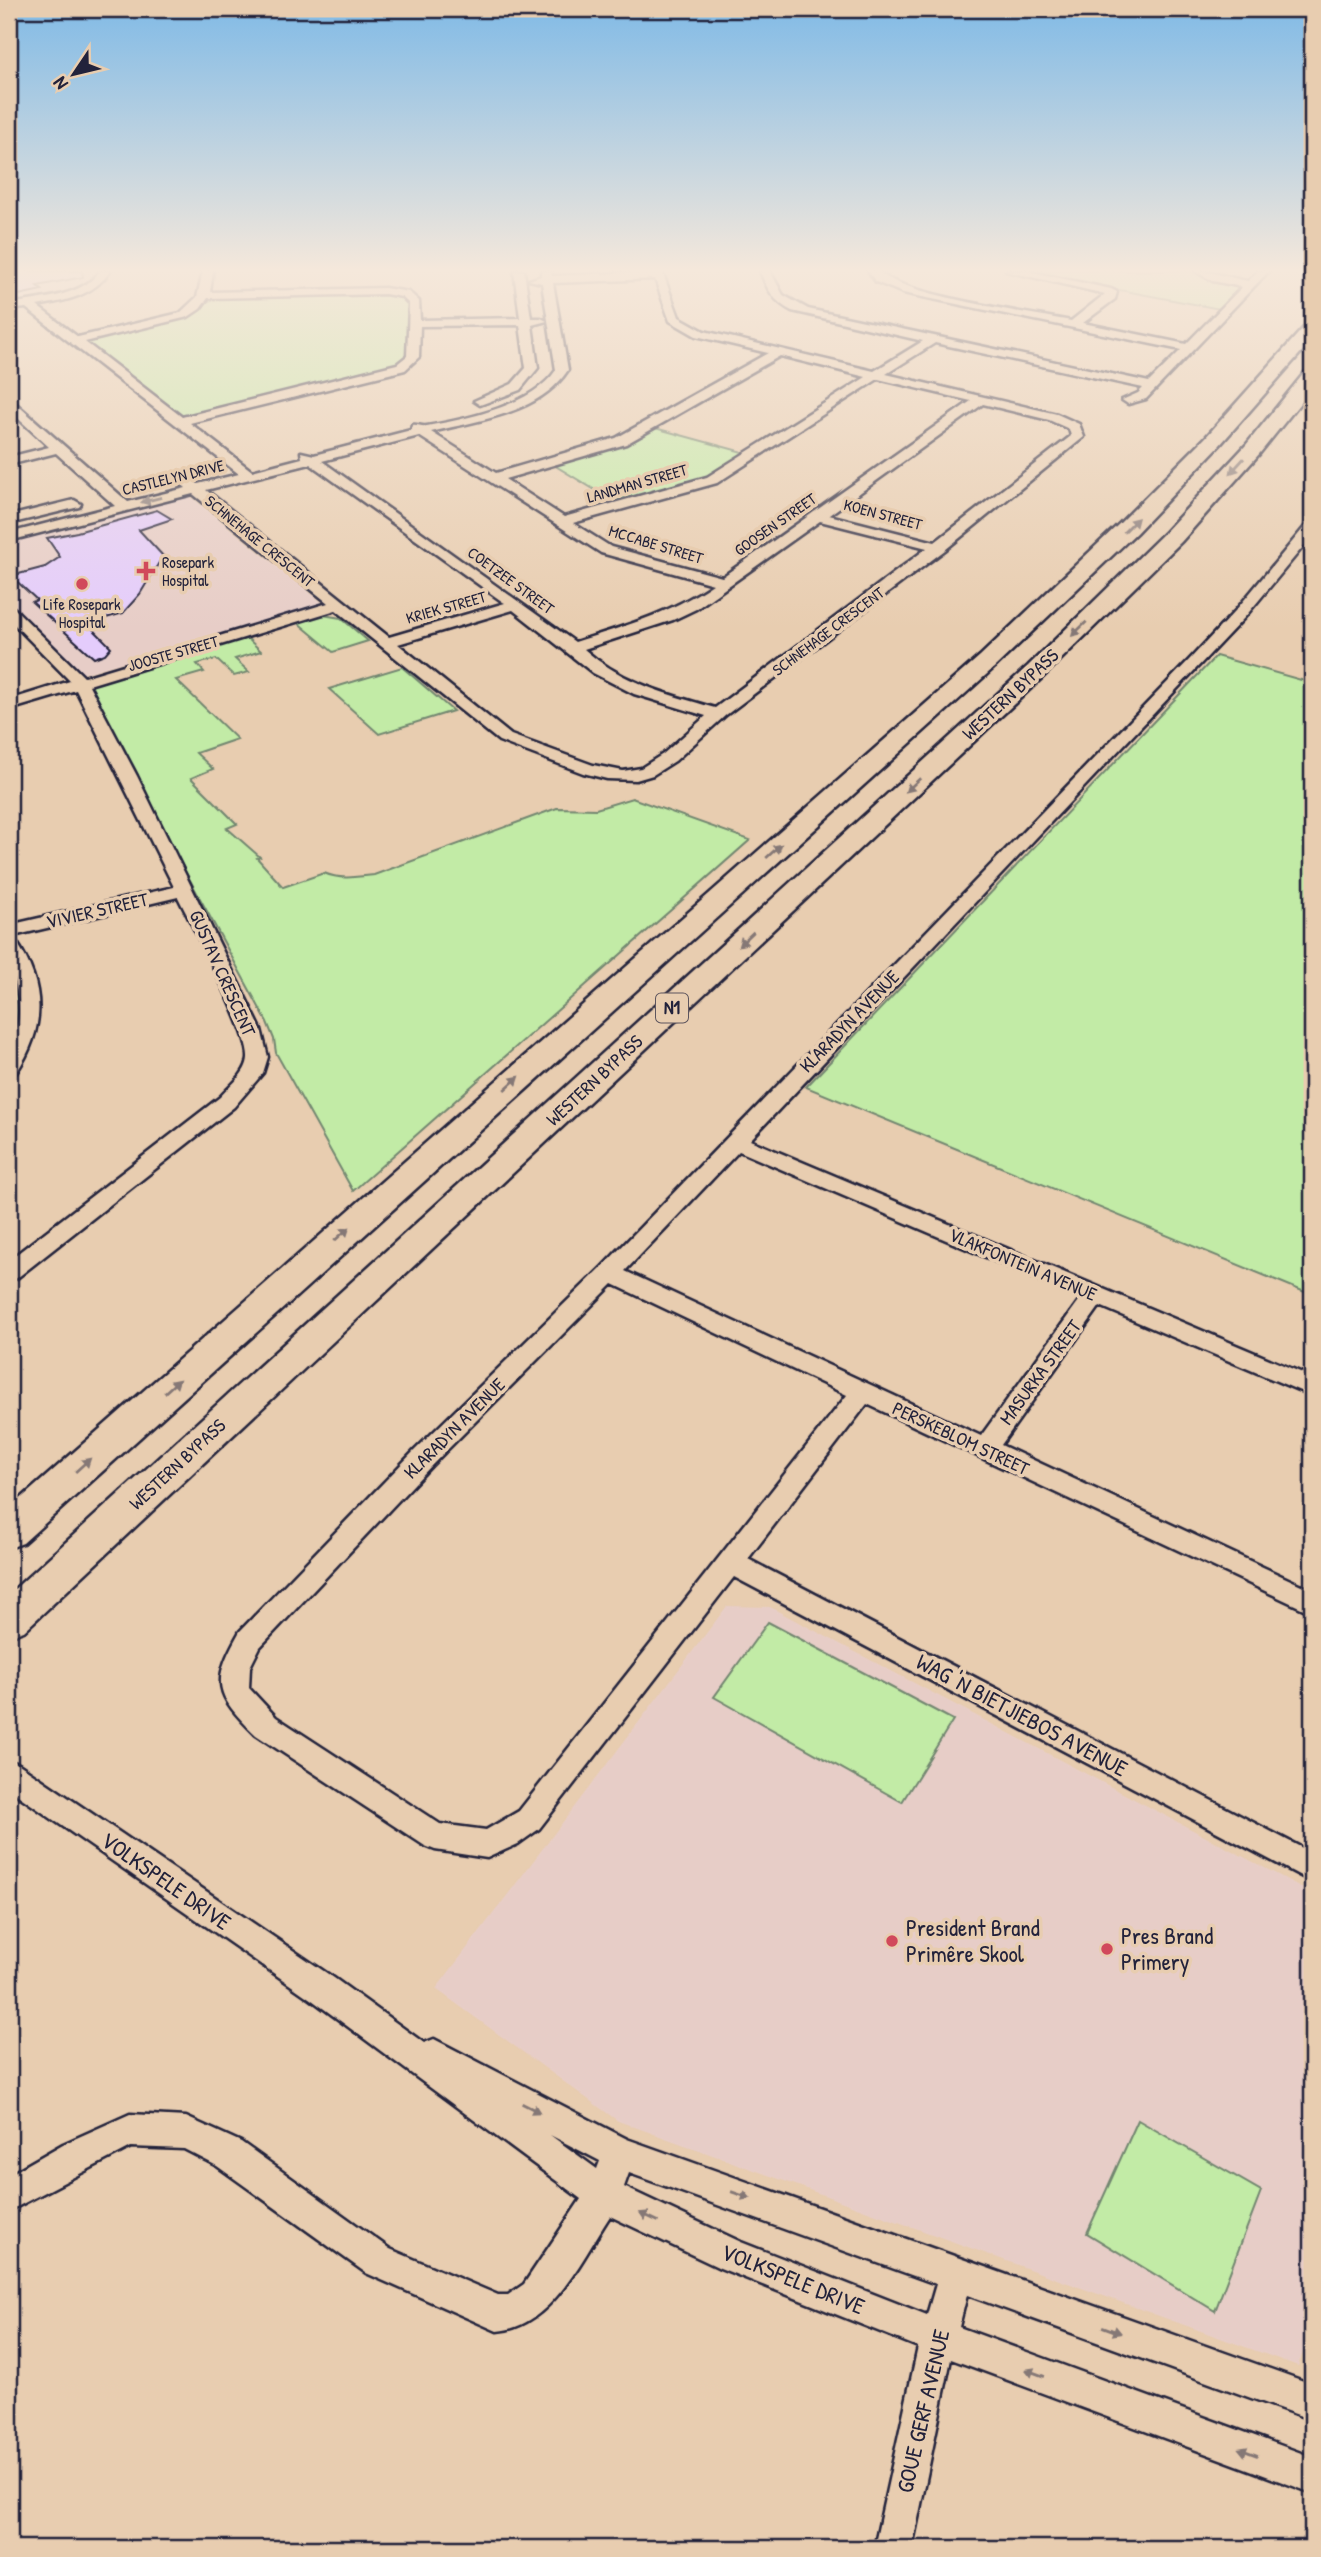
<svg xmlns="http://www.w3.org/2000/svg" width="1321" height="2557" font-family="'Patrick Hand',sans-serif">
<rect width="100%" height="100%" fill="#e8cdb0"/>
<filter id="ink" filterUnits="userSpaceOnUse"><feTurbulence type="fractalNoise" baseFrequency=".0143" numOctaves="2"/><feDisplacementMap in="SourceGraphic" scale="14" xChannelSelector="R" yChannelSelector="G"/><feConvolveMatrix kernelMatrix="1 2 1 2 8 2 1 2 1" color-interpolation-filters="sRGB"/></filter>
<g filter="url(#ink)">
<path fill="#e7cdc7" d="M9 271H96L84 283 71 289 9 302Z
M190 496 324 604 82 674 9 600V542Z
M727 1606 770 1607 1312 1893V2329L1298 2366 618 2121 436 1989Z"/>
<path fill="#c2eba6" stroke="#728670" stroke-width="2" d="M1019 271H1194L1240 289 1220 309Z
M384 292 401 295 411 303V357L404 364 183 417 176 415 84 341 186 316C198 310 207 299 219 297Z
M655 428 750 454 708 478 618 504 554 465 627 443Z
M323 615 341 618 368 641 333 652 297 622Z
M247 638 261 651 235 659 249 672 234 676 216 659 197 664 204 672 176 680 237 739 196 753 213 769 191 778 237 824 227 828 260 857 257 858 283 887 324 873C340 880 357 877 374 875L557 808 596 809 632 798 750 840 353 1191 276 1053 274 1039 267 1022 88 692 90 687 100 680Z
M1216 656 1312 683V1295L806 1087Z
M402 667 453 711 379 734 329 689Z
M9 954 23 989 28 1015 9 1065Z
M768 1622 953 1720 902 1802 714 1697Z
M1138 2120 1261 2191 1215 2311 1087 2233Z"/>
<path fill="#e4ccfc" stroke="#22223b" stroke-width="2" d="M9 271H82L83 277 37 286 42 290 9 297Z
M157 510 172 519 139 530 163 556 140 594 123 613 99 620 105 626 93 629 111 647 105 654 94 658 32 602 37 600 11 576 45 567 60 557 47 538 77 532Z"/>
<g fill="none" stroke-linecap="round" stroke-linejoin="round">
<defs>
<path id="minor" d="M100 271H110C94 296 65 301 37 306L78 337 180 313 197 297 203 271H213L210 292 385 288 409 292 419 301 420 320 520 318 514 271H524L531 318H541L547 321 532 325 538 368 520 390 480 405 474 401 512 384 526 368 520 325 420 326 419 357 405 370 190 423 252 471 302 458 301 452 314 455 411 430 412 425C418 424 421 427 427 426 467 419 533 405 556 370L542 283 529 280 541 276V271H551L552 276 662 271 679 317 704 331 874 371 923 341 792 311C774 302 767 289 760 271H770L783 295 808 309 1149 382 1181 350 903 293 876 282 868 271H879C897 294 1035 314 1071 321L1105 294 1006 271H1027L1111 289 1117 292 1115 299 1083 323 1186 344 1242 287 1213 281 1195 271C1212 271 1230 278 1248 281L1258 271H1269L1146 399 1128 404 1122 400 1138 393 1143 388 935 343 886 374 1057 414 1079 424 1084 437 945 550 726 715 675 761 653 775 636 780 607 779 583 773 499 741 336 610 89 685 137 776 261 1029 268 1057 263 1073 234 1107 17 1278 9 1280V1260L220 1097C230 1086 247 1073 248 1058 250 1032 192 926 178 897L9 937V925L174 887 76 690 9 710V700L70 681 9 619V607L14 608 84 677 328 603 193 494 9 541V533L115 506 56 453 9 465V457L49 447 9 410V400L13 401 128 502 186 488 176 480V474H186L198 484 239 474 26 308 9 310V304C37 299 82 297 100 271ZM655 279 670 321 696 336 768 353 616 438 496 473 431 432C479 420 539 414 568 370L553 283ZM385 294 402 297 409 304 407 356 397 364 182 417 85 342 188 317 200 309 208 298ZM780 356 866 377 707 477 564 517 505 479 626 444ZM878 379 971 401 722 577 611 547 573 523 717 483ZM983 404 1049 420 1069 429 1071 436 935 542 829 515ZM419 436 601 553 713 584C669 614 625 626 575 642L322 461ZM310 464 503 602 505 603 389 637 206 490ZM820 521 927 548 715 708C667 694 622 683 584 649L673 620 696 609ZM513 610 593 673 634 694 706 716 663 754 641 768 623 771 593 765 511 735 398 644Z
M74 500 81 504 79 507 9 524V516Z
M1312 523V536L1245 617 750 1140 1312 1377V1396L1100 1306 1001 1445 1312 1590V1613L867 1404 748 1559 1312 1853V1882L734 1577 539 1829 518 1844 487 1858 435 1850 425 1846 256 1735C214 1694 211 1682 240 1631L414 1451 602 1267 1190 659 1235 611 1307 524ZM739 1151 1081 1298 981 1436 625 1271ZM613 1284 847 1395 519 1811 486 1830 440 1824 276 1717 249 1688 250 1667 260 1647 432 1465Z
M9 939 16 941C46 986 46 1028 16 1073L9 1074C8 1049 19 1034 19 1010 19 985 8 966 9 939Z
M9 1760 19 1764 334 1978 424 2043 434 2039 627 2139 1312 2384V2420L967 2295 959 2327 1312 2457V2493L951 2359 912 2548H874L918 2347 720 2268 610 2216C582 2258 552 2327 497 2331L366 2273 217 2166 184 2149 131 2147 9 2211V2175L63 2144 130 2114 186 2117 241 2142 390 2249 498 2295H508L524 2284 581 2199 312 2000 9 1789ZM550 2135 600 2161 597 2169ZM629 2173 936 2284 927 2315 741 2242 624 2187Z"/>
<path id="highway" d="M1312 324V340L1219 446 1136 533 996 666 23 1543 9 1548V1509L980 656 1120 523 1205 438 1306 325Z
M1312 371V388L1260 453 1181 542 1044 676 24 1631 9 1636V1594L1028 666 1165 532 1246 445 1305 372Z"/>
</defs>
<use href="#minor" stroke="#22223b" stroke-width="5"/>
<use href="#highway" stroke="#22223b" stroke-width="5"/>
<use href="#minor" fill="#e8cdb0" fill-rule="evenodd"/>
<use href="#highway" fill="#e8cdb0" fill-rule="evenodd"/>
</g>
<defs><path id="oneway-solid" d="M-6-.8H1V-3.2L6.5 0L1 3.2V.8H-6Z" transform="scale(1.75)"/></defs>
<g fill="#857876">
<use href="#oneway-solid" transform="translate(1237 466) rotate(132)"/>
<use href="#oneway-solid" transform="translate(151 500) rotate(166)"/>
<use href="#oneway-solid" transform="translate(1131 525) rotate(-45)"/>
<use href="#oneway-solid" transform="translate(1079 629) rotate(136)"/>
<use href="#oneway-solid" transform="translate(913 785) rotate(137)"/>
<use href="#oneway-solid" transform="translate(774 851) rotate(-42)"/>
<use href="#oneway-solid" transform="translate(746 939) rotate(137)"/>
<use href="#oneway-solid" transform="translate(512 1083) rotate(-42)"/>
<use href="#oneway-solid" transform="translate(342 1234) rotate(-42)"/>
<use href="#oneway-solid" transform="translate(172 1386) rotate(-42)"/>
<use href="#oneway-solid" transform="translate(83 1465) rotate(-42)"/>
<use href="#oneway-solid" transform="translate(531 2108) rotate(27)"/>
<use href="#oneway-solid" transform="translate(741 2195) rotate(19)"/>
<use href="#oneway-solid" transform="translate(649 2217) rotate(-155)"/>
<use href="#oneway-solid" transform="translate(1112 2330) rotate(20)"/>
<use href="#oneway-solid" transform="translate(1035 2373) rotate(-160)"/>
<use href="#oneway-solid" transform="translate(1248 2452) rotate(-160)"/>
</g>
</g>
<linearGradient id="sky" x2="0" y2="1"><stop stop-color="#80bae6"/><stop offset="0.43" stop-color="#f5e8db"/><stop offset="1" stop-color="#f5e8db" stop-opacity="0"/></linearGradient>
<rect width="1321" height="629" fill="url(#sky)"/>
<g fill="#d1495b" stroke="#e8cdb0" stroke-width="2.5">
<path d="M142.5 560.5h7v7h7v7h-7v7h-7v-7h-7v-7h7z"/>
<circle cx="82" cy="584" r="7"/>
<circle cx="892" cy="1941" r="7"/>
<circle cx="1107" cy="1949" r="7"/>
</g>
<g text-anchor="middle" stroke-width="7" stroke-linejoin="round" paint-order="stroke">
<g font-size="16" fill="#22223b" stroke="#e8cdb0">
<text transform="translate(173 477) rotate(-14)" y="6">CASTLELYN DRIVE</text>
<text transform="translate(637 483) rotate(-16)" y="6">LANDMAN STREET</text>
<text transform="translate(883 514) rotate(15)" y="6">KOEN STREET</text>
<text transform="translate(775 524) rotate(-35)" y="6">GOOSEN STREET</text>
<text transform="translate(260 541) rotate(39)" y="6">SCHNEHAGE CRESCENT</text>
<text transform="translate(656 544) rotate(17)" y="6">MCCABE STREET</text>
<text transform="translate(511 580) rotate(36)" y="6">COETZEE STREET</text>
<text transform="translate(446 607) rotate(-16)" y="6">KRIEK STREET</text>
<text transform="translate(828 631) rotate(-37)" y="6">SCHNEHAGE CRESCENT</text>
<text transform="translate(173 653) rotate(-16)" y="6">JOOSTE STREET</text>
</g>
<g font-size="16" fill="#22223b" stroke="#e8cdb0" text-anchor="start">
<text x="162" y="568">Rosepark<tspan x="162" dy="18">Hospital</tspan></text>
<text x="82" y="610" text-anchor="middle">Life Rosepark<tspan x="82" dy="18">Hospital</tspan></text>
</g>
<rect fill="#e8cdb0" stroke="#5d555e" stroke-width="2" x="656" y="993.5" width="32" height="29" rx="5"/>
<g font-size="18" font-weight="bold" fill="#22223b">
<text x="672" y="1014">N1</text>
</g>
<g font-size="19" fill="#22223b" stroke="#e8cdb0">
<text transform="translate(1010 694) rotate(-43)" y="7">WESTERN BYPASS</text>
<text transform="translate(97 910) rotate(-13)" y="7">VIVIER STREET</text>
<text transform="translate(223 973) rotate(66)" y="7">GUSTAV CRESCENT</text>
<text transform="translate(849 1021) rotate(-46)" y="7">KLARADYN AVENUE</text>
<text transform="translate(594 1080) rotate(-43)" y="7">WESTERN BYPASS</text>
<text transform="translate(1023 1264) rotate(23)" y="7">VLAKFONTEIN AVENUE</text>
<text transform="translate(1040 1372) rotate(-54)" y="7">MASURKA STREET</text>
<text transform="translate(454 1428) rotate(-45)" y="7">KLARADYN AVENUE</text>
<text transform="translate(961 1438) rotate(25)" y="7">PERSKEBLOM STREET</text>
<text transform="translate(177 1464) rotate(-43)" y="7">WESTERN BYPASS</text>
</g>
<g font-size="23" fill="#22223b" stroke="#e8cdb0">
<text transform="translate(1022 1715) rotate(28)" y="8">WAG 'N BIETJIEBOS AVENUE</text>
<text transform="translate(166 1881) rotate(35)" y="8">VOLKSPELE DRIVE</text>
<text transform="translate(793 2279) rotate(22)" y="8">VOLKSPELE DRIVE</text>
<text transform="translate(923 2411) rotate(-77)" y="8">GOUE GERF AVENUE</text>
</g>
<g font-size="23" fill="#22223b" stroke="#e8cdb0" text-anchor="start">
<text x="906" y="1936">President Brand<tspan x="906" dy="26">Primêre Skool</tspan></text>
<text x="1121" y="1944">Pres Brand<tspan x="1121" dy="26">Primery</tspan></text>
</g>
</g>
<rect width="1321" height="2557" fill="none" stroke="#e8cdb0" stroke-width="35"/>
<rect x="18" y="18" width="1286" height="2522" fill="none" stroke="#22223b" stroke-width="2.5" filter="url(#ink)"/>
<g transform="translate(74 74) rotate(235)" stroke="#e8cdb0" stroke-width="5" paint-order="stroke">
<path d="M0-5L12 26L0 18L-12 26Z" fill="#22223b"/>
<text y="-10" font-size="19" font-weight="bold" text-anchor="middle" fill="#22223b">N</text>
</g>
</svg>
